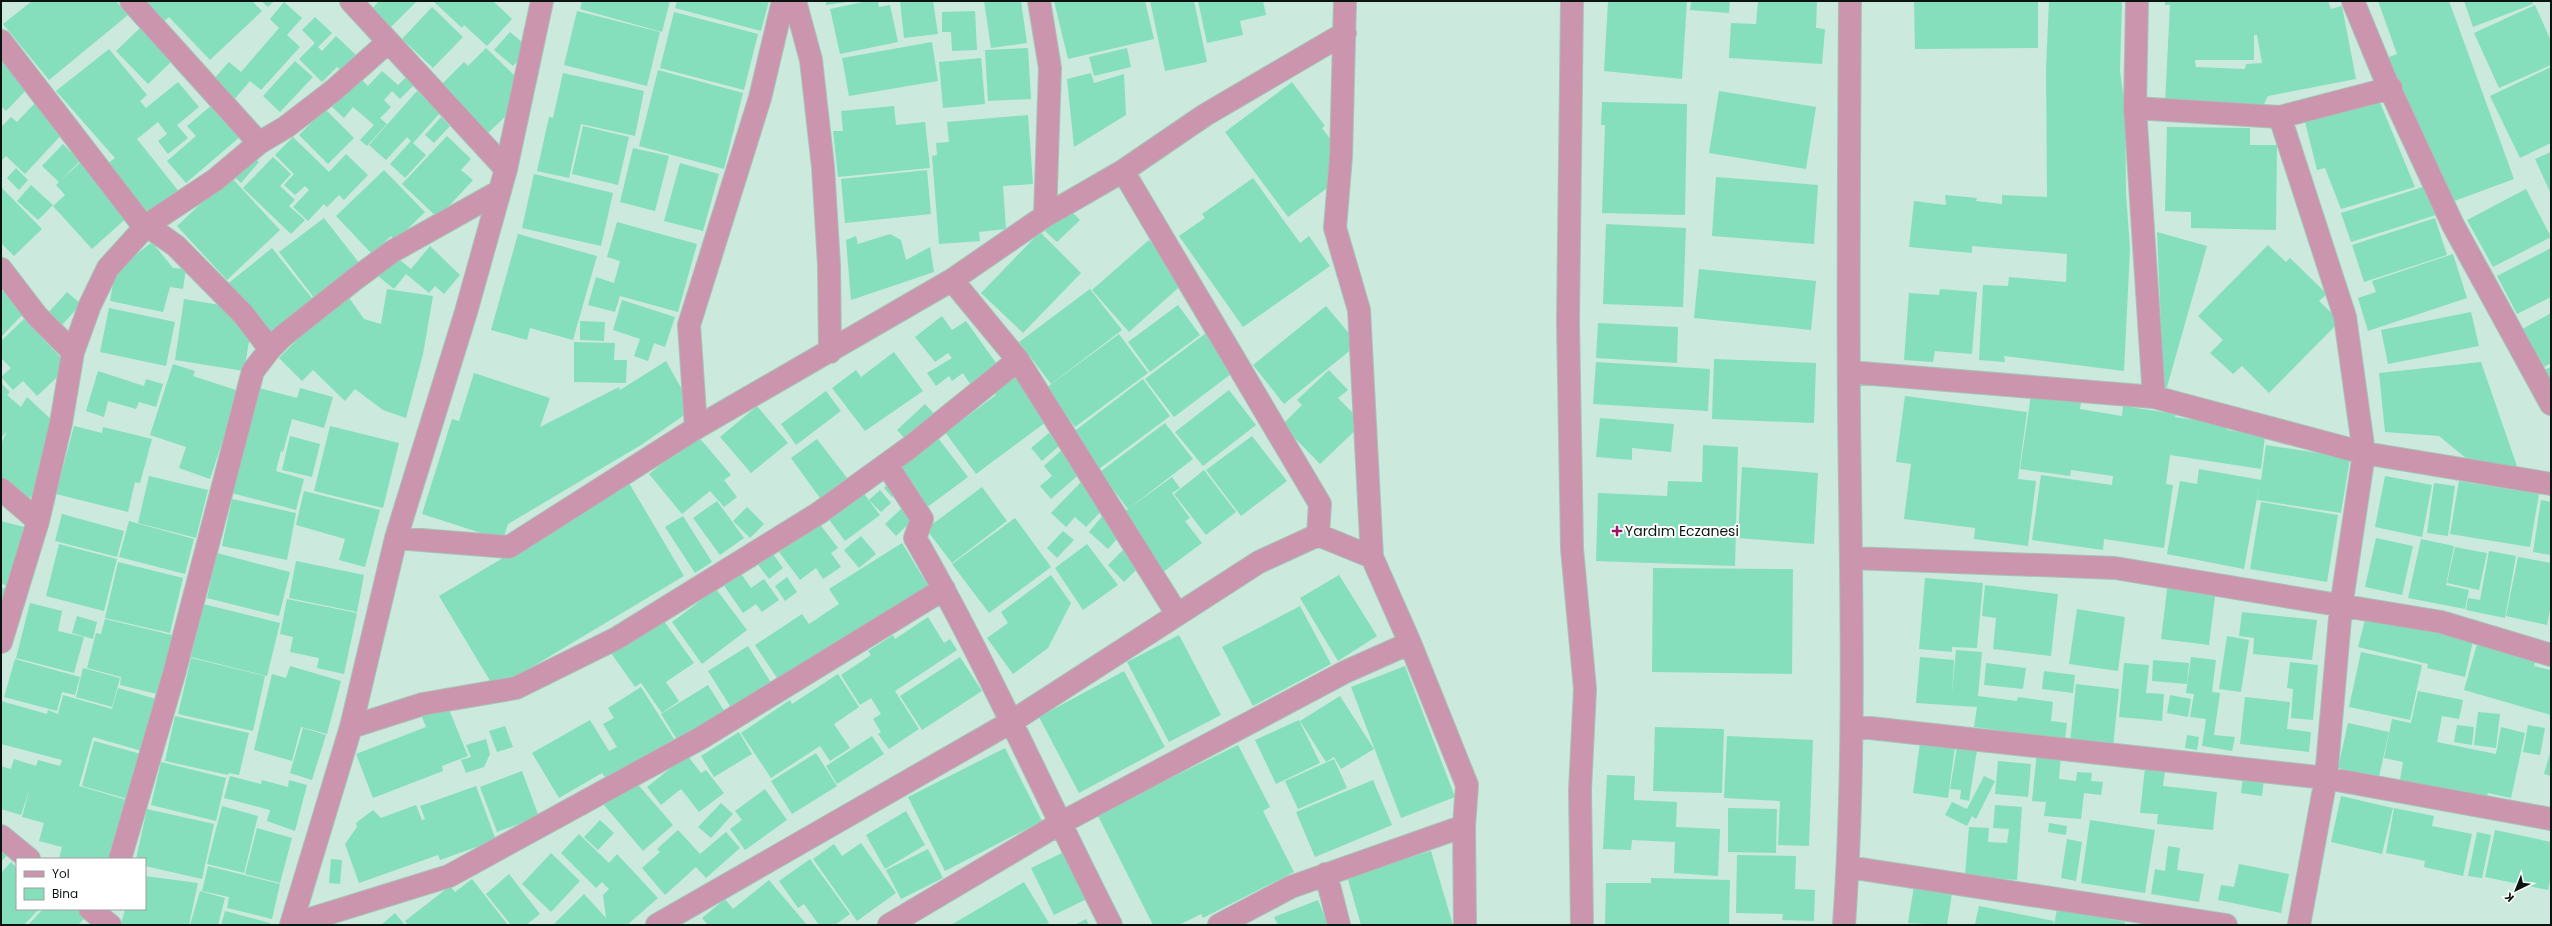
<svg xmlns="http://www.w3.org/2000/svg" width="2552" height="926" font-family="Poppins,sans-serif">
<rect width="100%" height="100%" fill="#cbe9dc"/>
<path fill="#85dfbd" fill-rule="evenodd" d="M32 1H116L128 15 49 80 3 24Z
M139 1H252L262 11 210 60 169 17 161 24Z
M261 1H274L268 7Z
M379 1H417L391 27 372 9Z
M433 1H493L512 19 487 46 464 25 462 28Z
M582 1H670L662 32 580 9Z
M677 1H769L761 31 675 8Z
M826 1H847V2L826 5Z
M867 1H878L879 7 890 5 898 42 840 54 830 9Z
M900 1H933L938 34 904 38Z
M984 1H1021L1027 43 991 48Z
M1054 1H1145L1154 39 1068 59Z
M1150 1H1194L1207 62 1165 71Z
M1198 1H1263L1266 15 1240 21 1243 35 1207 43Z
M1608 1H1687L1682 79 1604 71Z
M1691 1H1730L1729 13 1690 10Z
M1758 1H1817L1816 28 1825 29 1822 64 1729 58 1731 23 1756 24Z
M1914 1H2038V48L1915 49Z
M2049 1H2122L2120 71 2125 107 2126 193 2130 249 2124 371 2004 356 2005 362 1979 360 1983 285 2008 286 2009 277 2066 282 2067 254 1972 246V253L1909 247 1914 201 1946 205 1945 195 1977 198 1976 201 2002 204V195L2047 197 2046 69Z
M2165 1H2328L2331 9 2342 6 2356 79 2268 96 2263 106 2165 103 2170 5H2165ZM2254 35H2257L2262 63 2246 64 2245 69 2196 67 2195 60H2254Z
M2378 1H2449L2514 179 2449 203 2386 58 2397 54Z
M2464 1H2532L2533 4 2473 27Z
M284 2 302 18 287 35 300 47 261 90 250 81 232 102 210 83 229 62 241 72 279 28 270 19Z
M2535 5 2551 41V65L2499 88 2474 33Z
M432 7 463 37 433 68 402 39Z
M577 11 660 32 647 86 564 65Z
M975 11 977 50 952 51 951 32H942V12Z
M674 12 758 34 744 90 660 68Z
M315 17 332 33 318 47 322 51 336 36 357 56 342 71 337 67 322 82 299 59 315 43 302 30Z
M140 28 172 61 148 84 116 51Z
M510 32 529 48 513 66 494 50Z
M932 42 938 81 849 96 842 58Z
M1 44 31 85 6 111 1 106Z
M486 48 515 76 507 115 488 133 441 85 464 62 468 66Z
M1028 48 1031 99 988 101 985 50Z
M1127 48 1131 67 1094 76 1089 57Z
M109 49 147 95 140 101 146 108 178 82 199 107 177 125 188 138 168 154 158 141 167 134 158 122 137 139 180 193 150 217 107 164 115 158 56 91Z
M981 58 985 104 943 108 939 62Z
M295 61 313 77 280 112 263 96Z
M2551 67V143L2520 158 2490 96Z
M658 70 743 93 724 169 639 146Z
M382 71 398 85 408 75 416 83 400 99 392 91 384 100 391 107 380 118 387 124 367 146 360 140 374 125 353 107 344 118 332 107 360 78 368 86Z
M563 73 644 91 635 136 581 124 569 178 537 171 549 117 553 118Z
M1091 73 1094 83 1124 74 1126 115 1074 147 1067 79Z
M1292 82 1325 126 1322 128 1337 148 1330 186 1288 217 1225 132Z
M417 91 440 113 413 143 426 155 405 178 390 164 411 141 407 137 386 160 369 145Z
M1719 91 1816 107 1806 169 1709 153Z
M2379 100 2415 187 2341 209 2325 168 2317 170 2304 118Z
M1602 102 1687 104 1685 215 1602 213 1605 125H1601Z
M35 103 65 131 25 174 6 156 1 161V127L11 117 17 122Z
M213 104 241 136 186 183 167 161 196 136 187 126Z
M894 106 896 125 925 122 930 168 838 177 833 131H843L841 111Z
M325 109 354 138 328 164 299 135Z
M1028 115 1033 184 1003 186 1006 229 979 232 980 241 939 244 932 156 937 155 936 143 949 142 947 122Z
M441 117 450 126 434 143 425 135Z
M583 126 629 137 618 185 572 174Z
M2167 127 2250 128V145H2277L2276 230 2191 228V212L2165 211Z
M447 136 471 159 461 170 473 180 438 218 402 184Z
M293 137 329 172 346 154 368 175 344 200 339 195 327 207 324 204 308 221 293 207 309 190 305 186 295 195 284 185 294 174 275 155Z
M63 144 80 161 60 181 82 161 131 214 92 249 53 206 65 195 56 185 59 182 42 166Z
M633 148 669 156 655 211 620 202Z
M2551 152V194L2535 159Z
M250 154 259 162 241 183 232 175Z
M273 157 291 174 280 186 295 200 289 206 305 220 291 234 243 188Z
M680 163 719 174 703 231 664 221Z
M16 168 28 180 19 190 7 178Z
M384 170 425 212 395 241 391 236 372 254 336 216Z
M927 170 931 214 845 223 841 179Z
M534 174 613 193 601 246 522 228Z
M230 176 280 230 227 280 177 226Z
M1716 177 1818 185 1814 244 1712 236Z
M1253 178 1300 243 1309 236 1330 266 1243 327 1179 236 1205 218 1202 214Z
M31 185 53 205 38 220 17 201Z
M2426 186 2436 215 2351 242 2341 213Z
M1 187 42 229 14 256 1 243Z
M2526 189 2551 237 2493 267 2467 220Z
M1068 208 1080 220 1057 242 1045 231Z
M324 218 363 268 318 303 279 252Z
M2435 218 2447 255 2364 282 2352 245Z
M617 222 697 244 678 312 620 296 615 312 588 305 596 277 614 283 620 261 607 257Z
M1606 224 1686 228 1683 307 1603 304Z
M1040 232 1081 273 1023 333 981 293Z
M2157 232 2207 246 2165 394H2164Z
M518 234 597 256 573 340 530 328 527 340 491 330Z
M890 234 901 240 906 260 930 247 934 272 851 300 846 240 856 236 858 244Z
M1149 240 1186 281 1129 332 1092 290Z
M152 242 173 268 186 269 183 289 170 287 163 312 110 301 115 271Z
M2268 245 2286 262 2290 258 2327 294 2319 301 2340 321 2269 393 2242 366 2233 374 2210 353 2223 340 2198 316Z
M430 246 460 275 444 294 435 286 429 293 406 274 394 289 378 276 395 256 411 269Z
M272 248 315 302 268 339 225 286Z
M2551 248V297L2517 314 2497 276Z
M2453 254 2467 298 2368 331 2358 298 2376 292 2372 281Z
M1699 269 1816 281 1811 330 1694 318Z
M387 289 433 296 423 354 406 418 383 410 355 389 345 401 313 370 302 381 279 358 345 292 364 319 381 324Z
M1090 289 1122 330 1051 384 1019 342Z
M1940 289 1977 292 1972 354 1935 351 1933 362 1904 360 1909 293 1939 295Z
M1 290 25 312 1 337Z
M67 292 81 304 61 326 48 313Z
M184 299 232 307 251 330 244 371 175 360Z
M622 300 675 317 665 347 654 343 648 361 634 356 640 339 613 330Z
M1178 305 1200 335 1150 372 1128 342Z
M1326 306 1358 344 1284 404 1253 365Z
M109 308 175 322 166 366 100 352Z
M2471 312 2479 346 2388 364 2381 330Z
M2551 313V363L2538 370 2517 332Z
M942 316 952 330 966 321 999 367 972 387 963 373 952 381 949 376 936 386 927 373 952 358 948 353 935 362 915 337Z
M24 319 69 366 37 396 23 381 13 390 1 377 11 368 1 358V341Z
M580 321 605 322 604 341 580 340Z
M1598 323 1678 327 1677 363 1596 358Z
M1206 333 1235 371 1174 417 1145 379Z
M1119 334 1148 373 1075 427 1046 388Z
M574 342 615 343 614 360H627L626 383 574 382Z
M894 352 923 391 865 431 832 388 856 370 861 377Z
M1714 359 1816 363 1814 423 1712 419Z
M666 361 693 409 641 445 508 524 503 540 422 514 452 419 459 421 474 373 550 398 540 427 619 387 620 390Z
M1596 362 1710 369 1708 411 1593 404Z
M2481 362 2520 475 2472 463 2439 436 2385 432 2379 373Z
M173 364 195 371 193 376 239 391 210 479 179 468 186 447 150 435Z
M2551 367V389L2542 371Z
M1014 370 1050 419 976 474 942 428 958 416 961 421 996 395 990 388Z
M1329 370 1348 390 1338 398 1363 423 1320 464 1282 425 1302 405 1297 400Z
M98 371 144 386 146 379 163 384 156 407 139 402 136 409 108 401 104 417 86 411Z
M1143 379 1170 416 1099 469 1072 433Z
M1 383 10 392 7 395 21 407 27 397 55 423 36 491 27 501 1 477V444L7 431 1 438Z
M259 388 297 398 300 388 333 397 324 428 292 419 283 452 281 451 276 471 304 479 296 510 232 493Z
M1229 390 1256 425 1203 466 1175 432Z
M826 391 841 411 796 445 781 424Z
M2031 395 2081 402 2080 409 2122 416 2123 406 2176 414 2175 417 2228 425 2227 430 2265 436 2261 469 2170 455 2166 484 2173 485 2164 548 2104 539 2103 550 2032 540 2041 475 2112 485 2113 476 2071 470 2070 476 2020 469Z
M1905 396 2027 412 2018 479 2036 481 2028 546 1974 539 1975 528 1904 519 1911 464 1896 462Z
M925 404 938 418 910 444 897 430Z
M757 406 788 443 751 473 720 437Z
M1600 418 1674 424 1671 452 1632 448V460L1596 457Z
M1165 423 1193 459 1128 509 1100 472Z
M74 426 102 433 103 427 152 439 140 483 135 482 128 512 56 494Z
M330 426 399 443 383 508 314 491Z
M1049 433 1060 445 1042 461 1031 448Z
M697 435 731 475 724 480 737 497 724 507 710 491 682 514 649 474Z
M290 436 320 444 312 477 282 470Z
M1252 436 1287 481 1241 516 1206 470Z
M938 438 968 477 926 508 897 469Z
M817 439 847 478 820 498 791 458Z
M1703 445 1738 447 1735 566 1596 561 1598 493 1667 496 1668 481 1702 482Z
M2266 445 2350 458 2341 513 2257 500 2260 482 2244 569 2167 554 2180 481 2197 484 2199 469 2261 480Z
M1064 448 1084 470 1051 499 1040 486 1052 476 1044 466Z
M1742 467 1818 473 1814 544 1738 538Z
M1204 470 1236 512 1206 535 1174 494Z
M149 476 208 490 196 538 138 523Z
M2385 476 2432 485 2422 537 2375 527Z
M1172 477 1180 488 1172 493 1190 518 1185 521 1202 543 1163 572 1128 526 1133 523 1124 512Z
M892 479 901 488 892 497 884 488Z
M2459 481 2539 494 2530 547 2450 534Z
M1081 482 1106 506 1086 527 1075 517 1066 527 1051 513Z
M629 483 684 576 495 689 439 596Z
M2434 483 2455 486 2448 536 2427 533Z
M982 487 1007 521 952 563 926 529Z
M880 490 891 503 881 512 869 500Z
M304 491 380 510 365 567 339 560 345 539 296 525Z
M862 491 880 515 845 541 827 517Z
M232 499 296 513 287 560 222 546Z
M2541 500 2551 502V555L2533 552Z
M717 501 744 538 720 555 693 518Z
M2261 502 2338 515 2327 582 2250 569Z
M747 507 764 524 750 538 733 521Z
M903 507 915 518 896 536 885 524Z
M62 514 124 531 117 557 55 541Z
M1104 514 1124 531 1108 549 1089 532Z
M683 516 712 562 695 573 665 527Z
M1015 518 1051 567 989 613 952 564Z
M1 521 24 527 10 586 1 584Z
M129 521 194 539 185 574 119 557Z
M819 523 838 548 831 553 841 567 823 579 816 568 800 580 779 552Z
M1063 531 1074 540 1057 558 1047 548Z
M861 536 876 554 859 568 844 550Z
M2376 538 2413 546 2402 595 2365 587Z
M2421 539 2454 546 2446 585 2469 590 2465 609 2408 598Z
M902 543 930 589 781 684 755 645 802 614 809 624 839 604 829 589Z
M59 544 117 559 104 611 46 596Z
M1087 544 1118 585 1083 610 1055 568Z
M768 547 783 568 769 579 753 558Z
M2455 547 2487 553 2479 590 2447 583Z
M1123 550 1139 567 1124 582 1108 565Z
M2489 551 2516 556 2505 618 2466 610 2468 598 2480 600Z
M217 553 290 572 279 616 207 598Z
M2518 557 2551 563V605L2547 625 2506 616Z
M296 561 364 575 357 612 289 598Z
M118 562 183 578 170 633 105 618Z
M1653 568 1793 569 1792 674 1652 672Z
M740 572 751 588 764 579 779 600 762 612 756 604 743 613 723 584Z
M1051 575 1071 603 1048 648 1013 674 987 638 1008 623 1001 612Z
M1339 575 1377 636 1338 661 1300 598Z
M787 577 797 592 785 601 775 586Z
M1925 578 1983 583 1977 648 1952 647V652L1919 649Z
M2168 582 2216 589 2209 645 2161 639Z
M1985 585 2058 594 2051 656 1993 649 1996 618 1982 616Z
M1 588 8 589 1 617Z
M716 589 747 630 702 664 672 622Z
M287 599 357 613 344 674 317 668 319 658 290 652 293 637 280 634Z
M30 603 62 611 58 631 84 637 74 673 16 658Z
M203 604 280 623 267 676 191 657Z
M1300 606 1331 664 1253 706 1222 647Z
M2077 609 2125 617 2118 671 2069 664Z
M2242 612 2317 620 2312 660 2253 654 2254 638 2239 636Z
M77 616 97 622 93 639 72 633Z
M2366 616 2473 641 2465 677 2427 668 2428 664 2358 647Z
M661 617 694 663 666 682 679 701 662 713 641 683 635 687 611 653Z
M928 617 944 643 950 639 957 650 895 691 919 729 889 749 878 734 881 732 873 719 881 714 871 698 860 705 841 675 871 655 868 651 893 635 895 639Z
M105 619 172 635 157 694 120 685 121 677 87 668 96 633 101 634Z
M1179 635 1221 715 1169 742 1127 662Z
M2227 636 2249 640 2241 692 2219 689Z
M2477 644 2536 660 2534 666 2551 670V715L2464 690Z
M748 646 775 689 735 714 708 671Z
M1956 650 1982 652 1978 696 2017 701 2018 697 2053 702 2051 721 2067 723 2065 739 1974 727 1977 707 1916 703 1920 657 1954 660 1952 694Z
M2361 652 2422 665 2410 720 2349 707Z
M960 657 982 691 922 730 900 696Z
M2191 657 2216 660 2212 692 2220 693 2214 735 2235 737 2232 751 2202 746 2206 719 2190 717 2194 694 2186 693Z
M191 658 265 676 253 731 178 714Z
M15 659 80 677 75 695 62 692 57 711 4 697Z
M2153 660 2189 663 2187 684 2152 681Z
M2290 662 2318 665 2313 720 2291 718 2293 689 2287 688Z
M1986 663 2026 668 2023 689 1984 685Z
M2124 663 2149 665 2146 693 2164 694 2162 721 2119 717Z
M290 666 341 681 327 734 301 727 292 761 254 750 272 674 286 678Z
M1405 666 1455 797 1401 818 1351 687Z
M83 668 120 678 112 707 76 697Z
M1124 671 1165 747 1079 793 1039 717Z
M2044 671 2075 675 2073 693 2042 689Z
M838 674 859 707 834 724 850 748 830 761 820 746 771 778 741 733 790 700 792 704Z
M2076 684 2119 689 2113 747 2070 743Z
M708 685 728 717 681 746 661 714Z
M641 687 674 739 608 781 602 773 559 798 532 753 590 720 609 751 617 747 603 724 614 718 608 708Z
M118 688 156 699 142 751 93 737 79 786 127 800 110 859H59L62 847 39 841 44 823 22 817 30 788 21 815 1 809V766L11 769 14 759 36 766 38 760 60 766 62 760 1 744V701L47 714 48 710 58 714 63 695 112 709Z
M2418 691 2463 700 2459 719 2442 716 2437 742 2496 754 2501 727 2525 733 2511 798 2488 793 2486 798 2400 780 2403 762 2384 758 2392 719 2411 723Z
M2170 695 2191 699 2188 717 2167 713Z
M1340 696 1374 749 1341 769 1334 757 1326 762 1300 721Z
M2245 697 2290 702 2287 729 2311 732 2309 752 2240 744Z
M448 707 468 756 442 766 443 771 373 798 356 754 426 727 422 717Z
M2478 712 2500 714 2496 748 2474 745Z
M175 716 249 733 239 775 229 773 228 775 165 761Z
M1299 720 1320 763 1276 784 1255 740Z
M2348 723 2389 732 2379 777 2338 768Z
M2457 725 2474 727 2472 745 2454 742Z
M2528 725 2545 728 2540 755 2523 752Z
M505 726 513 747 497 752 489 731Z
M1655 727 1724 729 1722 793 1653 791Z
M303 728 326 735 312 780 290 773Z
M739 732 752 754 714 777 701 756Z
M2187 735 2199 737 2197 750 2185 748Z
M872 736 884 754 837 784 826 766Z
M1727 736 1813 740 1809 846 1778 845 1780 801 1724 798Z
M486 739 490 754 484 767 466 773 461 760 471 757 466 745Z
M94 741 141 754 128 799 82 786Z
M1958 741 1978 744 1969 801 1960 799 1961 790 1950 789Z
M1920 743 1955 747 1948 798 1913 793Z
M1238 745 1270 807 1263 811 1294 872 1203 918 1201 914 1179 925H1153L1097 814Z
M1005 748 1042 821 945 871 908 797Z
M2551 749V776L2544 774Z
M2037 752 2061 754 2059 779 2076 781 2077 772 2092 773 2091 781 2103 782 2101 795 2084 793 2081 819 2044 816 2046 802 2032 801Z
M816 753 837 786 792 814 771 781Z
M687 755 701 773 706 770 724 793 699 812 681 789 661 805 647 787Z
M1334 759 1347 788 1298 809 1285 781Z
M1998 761 2031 764 2028 797 1995 794Z
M161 762 226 778 216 821 151 805Z
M2145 768 2165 771 2163 786 2217 792 2213 830 2157 824 2158 814 2140 813Z
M522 771 539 817 497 832 480 787Z
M1607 775 1635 776 1634 800 1677 802 1676 827 1720 829 1718 876 1674 873 1675 842 1632 840 1631 850 1603 849Z
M230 776 261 784 262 780 288 787 289 780 307 785 295 831 267 821 270 810 224 798Z
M1984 776 1995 781 1976 819 1972 816 1967 826 1945 815 1952 802 1967 809Z
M2243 776 2264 779 2262 796 2241 793Z
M634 780 673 825 643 851 604 805Z
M1373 780 1392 825 1315 857 1296 812Z
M476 786 496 840 440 860 438 855 359 883 345 844 357 827 356 823 373 810 381 818 416 805 422 820 425 819 420 806Z
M765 789 787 820 745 850 730 829 742 820 735 811Z
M2341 796 2393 808 2382 854 2331 842Z
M721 803 733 814 711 838 698 827Z
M1995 805 2022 807 2017 880 1965 876 1969 827 1989 828 1988 842 2007 843 2009 829 1993 828Z
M222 806 258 816 244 873 207 864Z
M1728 808 1777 809 1776 853 1728 852Z
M2394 808 2434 816 2432 826 2472 834 2463 876 2424 867 2425 861 2386 853Z
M147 809 214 824 202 879 145 866V859H136Z
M906 811 925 845 885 869 866 835Z
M600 820 614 833 598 850 584 837Z
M2090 820 2155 830 2145 893 2081 883Z
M2049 823 2067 826 2066 835 2048 832Z
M257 828 292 838 280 883 245 874Z
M678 830 700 854 726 832 740 848 706 878 696 867 665 895 642 868 660 852 657 849Z
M2495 830 2551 842V876L2548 890 2485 877Z
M2477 832 2491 835 2482 878 2468 876Z
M579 834 609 863 617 854 658 898 627 925H553L584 894 606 918 603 895 609 889 602 882 596 888 561 853Z
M2067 839 2082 842 2076 881 2061 878Z
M1 843 10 852 1 862Z
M861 843 896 893 857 921 813 859 834 844 842 856Z
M2168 846 2180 848 2177 870 2204 874 2199 902 2151 894 2155 869 2165 871Z
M928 849 943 878 901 899 886 870Z
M1068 850 1091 897 1054 915 1031 868Z
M1431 851 1453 925H1361L1347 876Z
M551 853 580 881 551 912 522 884Z
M1737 855 1796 856 1795 889 1815 890 1814 921 1782 920 1783 914 1736 913Z
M331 859 342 860 340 884 329 883Z
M810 859 850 914 835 925H819L804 904 798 908 779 881Z
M11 862 17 868V909H39L24 925H1V873Z
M2239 864 2289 874 2281 913 2218 900 2221 885 2234 887Z
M208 866 280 884 272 919 227 908 229 897 202 891Z
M509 874 540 914 526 925H511L486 894Z
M145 876 198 883 189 925 121 924 125 909H145Z
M1651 878 1730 880 1729 925H1605L1606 883H1651Z
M472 879 508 925H408L405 921 450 886 455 892Z
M769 880 807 925H708L702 918 725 899 733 909Z
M1915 880 1953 887 1947 925 1908 923Z
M1024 882 1049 923 1044 925H951Z
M200 891 225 898 218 925H190Z
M1318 900 1328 925H1278L1274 917Z
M1979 906 2054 921 2053 925H1978L1975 924Z
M43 909H78L86 917 78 925H28Z
M2057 909 2125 922V925H2054Z
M225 911 270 923V925H221Z
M395 913 405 925H381Z
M1086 919 1089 925H1075Z"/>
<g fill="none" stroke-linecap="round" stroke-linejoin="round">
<defs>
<path id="minor" d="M131 1 259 143
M351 1 506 169
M795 1 811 60 823 167 829 265 830 352
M1039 1 1050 68 1045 216
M1345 1 1341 156 1335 228 1359 310 1372 557 1410 643 1467 785 1464 826 1465 925
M1572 1 1568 322 1572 549 1585 689 1580 790 1582 925
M2137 1 2135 108 2154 397
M2353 1 2384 76 2453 225 2551 404
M1 41 138 219 176 246 243 314 270 349
M2135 108 2280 117
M1123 171 1320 504 1318 535
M1 269 37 316 73 352
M952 280 1018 360 1177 614
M1849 372 2154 397 2364 453 2551 484
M696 428 689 325 760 98 783 1
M887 465 922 519 915 538C987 663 1045 796 1111 925
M1 489 38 521
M396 538 509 547 696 428 952 280 1045 216 1123 171 1205 115 1345 33
M1851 558 2115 568 2441 622 2551 655
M1 642 38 521 61 423 73 352 90 305 108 268 147 225 215 180 259 143 286 127 334 90 387 43
M1852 726 2326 778 2551 819
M351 727 423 704 516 688 617 638 819 513 909 448 1018 360
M1 836 29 859
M120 859 174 674 253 371 270 349 283 336 355 279 393 251 500 191
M1848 867 2226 925
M1326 874 1339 925
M90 909 110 925
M291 925 351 727 396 538 466 312 506 169 542 1
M291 925 449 876 701 738 944 589
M657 925 1011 722 1259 562 1318 535 1372 557
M889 925 1059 824 1345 672 1410 643
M1219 925 1291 887 1464 826
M1844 925C1856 755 1851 584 1849 414 1848 277 1849 139 1850 1
M2299 925 2326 778 2341 607 2364 453 2345 317 2280 117 2391 88"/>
</defs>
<use href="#minor" stroke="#a8c3b7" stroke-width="24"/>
<use href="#minor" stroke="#cb95ae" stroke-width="22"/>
</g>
<path fill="#9b1567" stroke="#fff" stroke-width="1.5" d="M1615 525h4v4h4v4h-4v4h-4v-4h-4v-4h4z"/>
<g text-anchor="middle" stroke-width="4" stroke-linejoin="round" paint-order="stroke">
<g font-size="14" fill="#0a1511" stroke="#fff" text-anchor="start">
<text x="1625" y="536">Yardım Eczanesi</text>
</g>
</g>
<rect width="2552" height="926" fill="none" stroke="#0a1511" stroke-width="4"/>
<rect x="16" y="858" width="130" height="52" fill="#ffffff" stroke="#9da1a0"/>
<rect x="24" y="871" width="20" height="6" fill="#cb95ae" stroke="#9da1a0"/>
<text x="52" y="878" font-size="12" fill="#0a1511">Yol</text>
<rect x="24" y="888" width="20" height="12" fill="#85dfbd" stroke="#9da1a0"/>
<text x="52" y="898" font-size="12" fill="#0a1511">Bina</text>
<g transform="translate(2516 890) rotate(223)" stroke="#ffffff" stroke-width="3" paint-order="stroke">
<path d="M0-3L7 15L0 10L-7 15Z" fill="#0a1511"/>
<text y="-6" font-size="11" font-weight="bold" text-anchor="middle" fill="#0a1511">K</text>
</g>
</svg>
